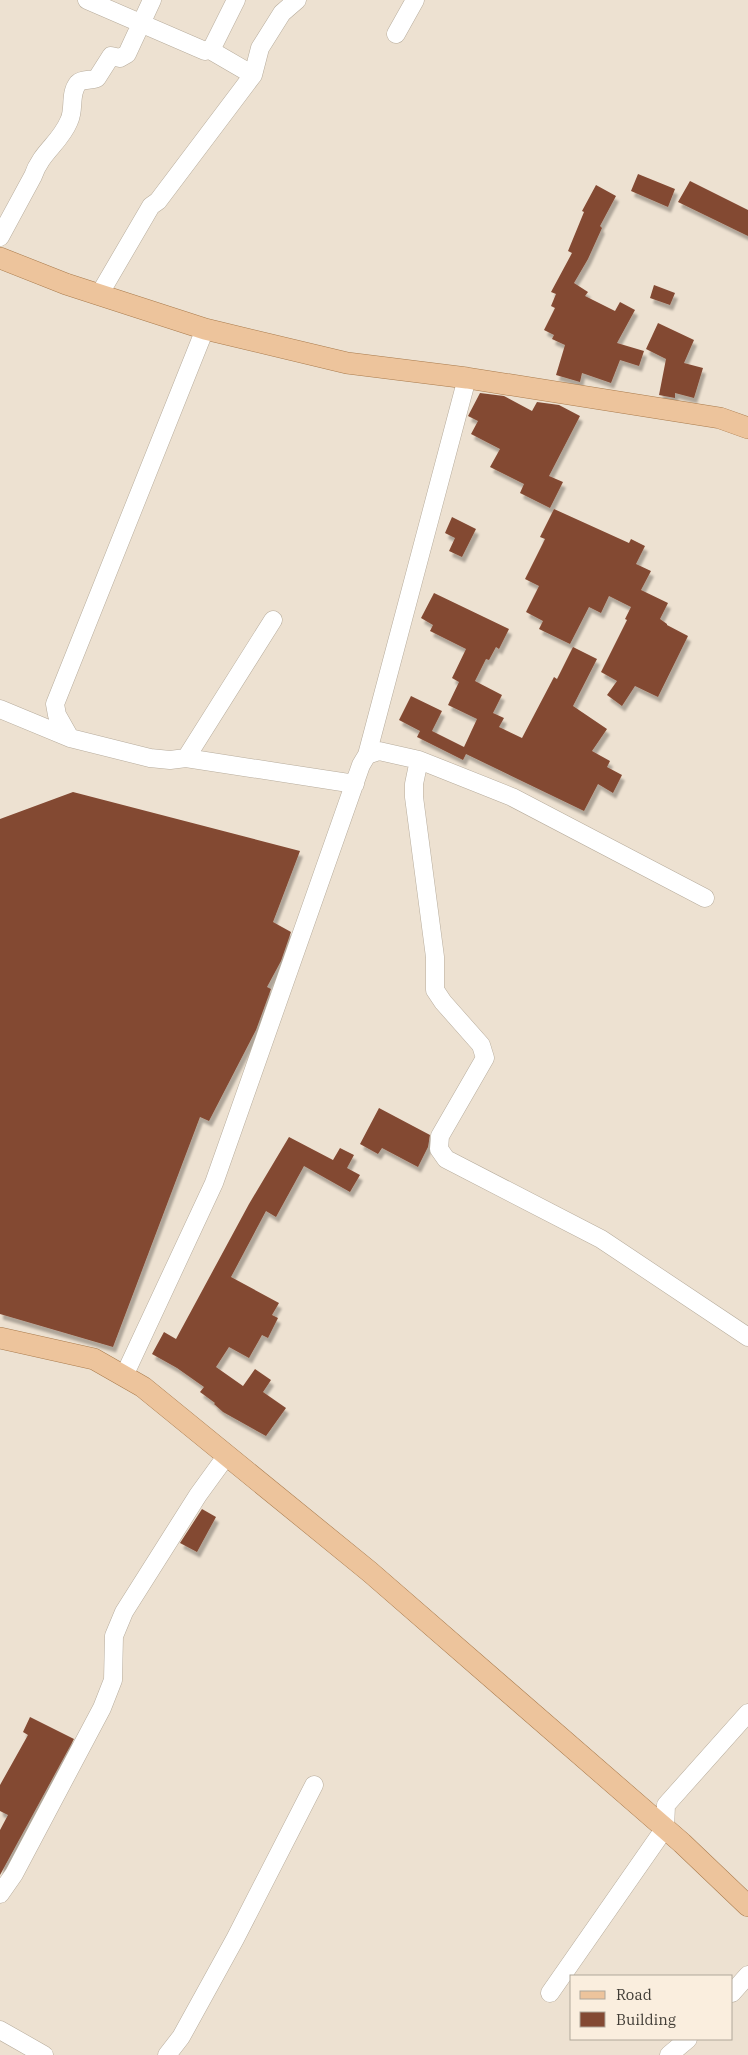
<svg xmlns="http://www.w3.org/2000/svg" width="748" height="2055" font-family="'IBM Plex Serif',serif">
<defs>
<filter id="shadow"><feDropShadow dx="3" dy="5.5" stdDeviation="1" flood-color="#0004"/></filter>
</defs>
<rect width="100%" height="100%" fill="#ede1d1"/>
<path fill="#834933" filter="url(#shadow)" d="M638 174 675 189 668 207 631 191Z
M690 181 748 210V236L678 202Z
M596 185 616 196 600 226 602 228 588 259 574 283 588 292 585 296 615 311 620 302 635 310 617 343 644 351 639 366 620 360 611 383 582 373 580 382 556 375 565 345 552 339 554 335 544 330 555 308 551 306 556 294 551 292 572 253 568 251 584 212 582 211Z
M654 285 675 293 670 305 650 298Z
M658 323 694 340 684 363 703 368 694 398 675 393V398L659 395 666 359 646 349Z
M480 393 504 396 532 411 537 402 559 405 580 416 549 476 563 482 550 508 520 493 524 484 490 467 500 449 471 434 478 421 468 416Z
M554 509 629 543 631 539 645 546 636 564 651 571 641 590 668 603 660 619 667 624V625L688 636 658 697 635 686 622 706 607 695 617 681 601 672 627 620 625 619 631 607 609 596 601 613 589 607 570 644 539 629 543 621 526 612 539 586 525 579 545 539 540 537Z
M452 517 476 529 462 557 449 551 455 538 445 533Z
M434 593 509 629 499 649 496 647 489 660 486 659 475 681 502 695 493 713 504 718 499 727 522 738 554 677 557 679 573 647 597 659 573 706 607 729 592 751 610 761 607 767 622 775 613 793 598 784 584 811 466 754 463 760 417 737 420 731 399 720 411 696 442 711 432 731 464 747 477 719 448 705 459 682 452 678 466 649 430 631 433 625 421 618Z
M73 792 300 851 273 922 291 932 281 961 267 987 271 989 256 1030 209 1121 200 1117 113 1347 0 1314V819Z
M379 1108 430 1135 428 1147 418 1167 382 1148 378 1154 360 1144Z
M289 1137 333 1160 340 1148 354 1155 347 1168 360 1175 350 1192 304 1166 276 1217 266 1211 231 1277 279 1303 272 1315 278 1318 268 1338 262 1335 249 1358 229 1347 216 1367 243 1386 255 1369 271 1380 263 1392 286 1408 266 1436 223 1412 214 1404 215 1403 200 1392 204 1387 177 1368 152 1354 164 1332 176 1339 249 1204Z
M202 1509 216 1517 197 1552 180 1543Z
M30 1717 74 1739 0 1875V1830L8 1815 0 1811V1785L28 1735 23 1732Z"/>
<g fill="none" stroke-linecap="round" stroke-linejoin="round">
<defs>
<path id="minor" d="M87 0 205 51 210 50 213 46 236 0
M396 34 415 0
M210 50 253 75
M0 237 33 176C41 152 60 143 69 121 75 109 69 94 78 83 83 78 91 81 97 78L111 56 120 58 127 54 152 0
M99 295 151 206 158 201 253 75 260 48 282 13 297 0
M0 709 70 738 150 758 170 760 186 758 355 784
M70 738 57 715 55 704 205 329
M367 755 467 378
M186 758 273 620
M419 760 414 784V797L435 957V990L443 1002 481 1045 485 1058 440 1136 439 1149 446 1159 601 1239 748 1337
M124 1376 214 1183 361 765 367 755 379 751 419 760 512 797 705 898
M0 1894 14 1874 102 1708 113 1680 114 1636 124 1612 198 1495 227 1455
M550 1993 665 1828 666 1805 748 1713
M732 1993 748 1975
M0 2030 44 2055
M167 2055 181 2037 235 1939 314 1785
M669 2055 688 2039"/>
<path id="major" d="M0 258 66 284 205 329 347 363 467 378 720 418 748 428
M0 1338 94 1359 143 1387 370 1572 682 1843 748 1906"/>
</defs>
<use href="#minor" stroke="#b7ac9c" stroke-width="19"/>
<use href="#major" stroke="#a97b4d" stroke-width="22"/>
<use href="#minor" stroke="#fff" stroke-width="18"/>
<use href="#major" stroke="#edc49c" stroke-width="21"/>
</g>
<rect x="570" y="1975" width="162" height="65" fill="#faeede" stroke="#b0a79a"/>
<rect x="580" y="1991" width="25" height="8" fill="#edc49c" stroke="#b0a79a"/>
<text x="616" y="2000" font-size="15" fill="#403c35">Road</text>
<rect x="580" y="2012" width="25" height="15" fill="#834933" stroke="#b0a79a"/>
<text x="616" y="2025" font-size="15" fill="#403c35">Building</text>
</svg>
